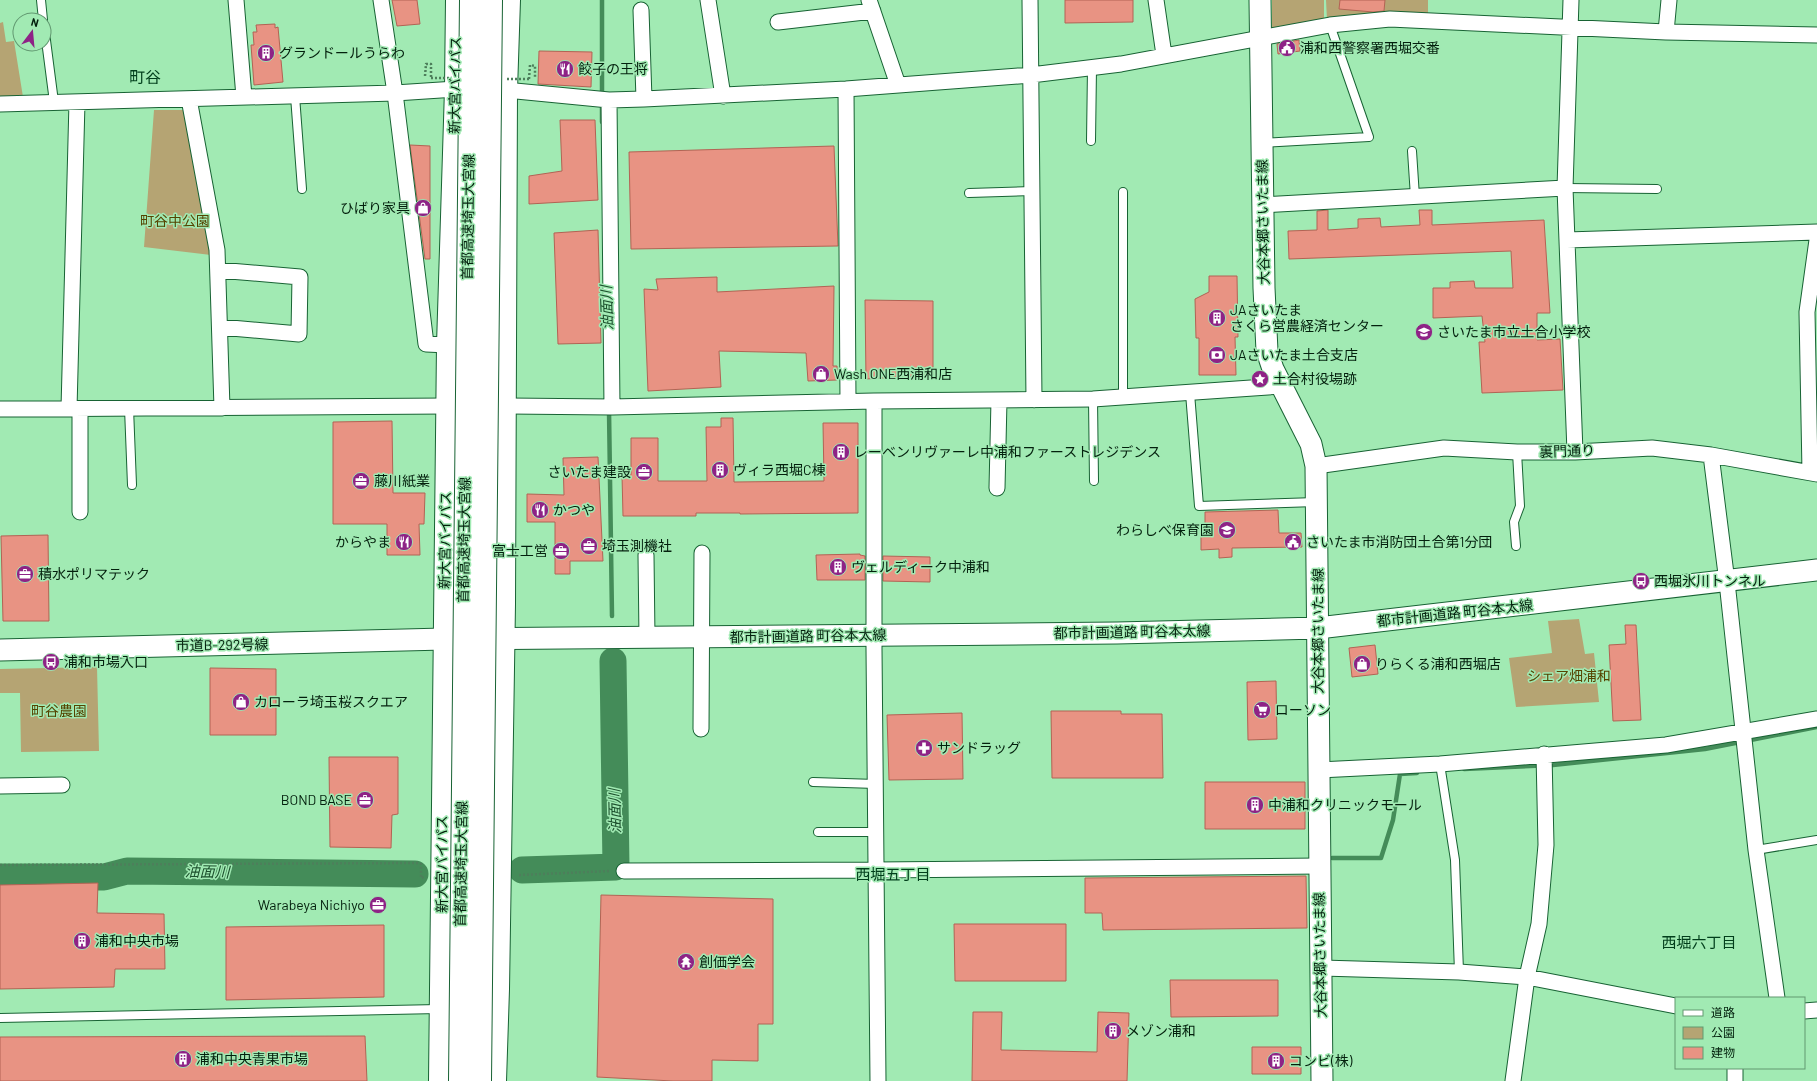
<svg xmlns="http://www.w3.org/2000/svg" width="1817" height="1081" font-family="Barlow,'Noto Sans JP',sans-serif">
<rect width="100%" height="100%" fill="#a1eab3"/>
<path fill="#b5a473" d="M1272 0H1324V20L1272 28Z
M1326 0H1428V17L1327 20Z
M3 22 6 42 14 41 23 97 0 98V23Z
M154 110H183L211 255 144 247Z
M1579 619 1585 654 1594 653 1599 702 1516 707 1509 658 1552 653 1548 621Z
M97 667 99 751 21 752 20 693H0V669Z"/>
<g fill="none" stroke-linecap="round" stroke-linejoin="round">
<path stroke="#448c59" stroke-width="4.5" d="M602 122V0
M609 410 612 616
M1464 769 1553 765 1705 749 1817 727
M1332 858H1381L1393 820 1400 774 1417 773
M616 861H622"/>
<path stroke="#448c59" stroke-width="27" d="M522 870 616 867 613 661
M0 877H104L127 871 415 874"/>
</g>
<path fill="#e89383" stroke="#b26354" d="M392 0H417L420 24 397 26Z
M1065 0H1133V22L1065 23Z
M1340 0H1385L1384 11 1373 12 1339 9Z
M275 24V28L278 27 283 82 254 85 251 45H254L253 32H257L256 25Z
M1299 40 1300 51 1278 54 1277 44Z
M539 51 592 52 591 87 538 84Z
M560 120H595L598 200 529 204V176L562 171Z
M410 145 430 146V259H425Z
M834 146 838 246 631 249 629 152Z
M1328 210V230L1358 228V219L1380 218 1381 227 1420 225 1419 210H1432V225L1544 220 1550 313H1537V340L1560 339 1563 390 1482 393 1479 342H1485L1482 316 1433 318V288H1450V282L1474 281 1475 288H1513L1511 251 1289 259 1288 231 1317 230V211Z
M598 230 601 343 558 344 554 233Z
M1209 276H1237L1238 337H1235L1236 375H1199V338H1196L1195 299 1209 292Z
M717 277V292L834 286 833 366H837V380L808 381 806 353 719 351 721 387 648 391 644 289 658 290 656 279Z
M865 300 933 301V375L866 379Z
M721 418H733L734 482 824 481 823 423H858V513L740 514V513H696V516H623L622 475H631V438H658V481H707L706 427H721Z
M392 421 393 493H425L424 524H419L420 555H387V524H333V422Z
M598 457 603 561H570V574H555V522H527V494L564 495 563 458Z
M1278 510 1279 533H1301L1302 547 1232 548V557L1219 558V549L1201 550V530H1205V512Z
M48 535 49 621H3L1 536Z
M860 554V555L865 556V580H817L816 555Z
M883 556 930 557V582L883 581Z
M1625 625H1636L1641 720 1613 721 1609 645 1626 644Z
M1375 645 1378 674 1352 677 1349 648Z
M210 668 276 669V735H210Z
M1276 681 1277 739 1248 740 1247 682Z
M1051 711H1121V714H1162L1163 778H1052Z
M962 713 963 779 889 780 887 715Z
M329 757H398V814L392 815 391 848 330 847Z
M1205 782H1305V829H1205Z
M1306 876 1307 928 1103 930 1102 913H1085V878Z
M98 883 97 913 164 914 165 969H115L114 987 0 989V885Z
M601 895 773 899V1024H758V1061L712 1060V1081H673L597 1077Z
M954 924H1066V981H955Z
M384 925V997L226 1000V927Z
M1170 980H1278V1016L1171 1017Z
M973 1012H1002L1001 1050 1097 1052 1098 1012 1129 1013 1127 1081H972Z
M365 1036 367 1081H0V1037Z
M1252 1047H1301V1074H1252Z"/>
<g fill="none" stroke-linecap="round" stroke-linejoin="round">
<defs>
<path id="lane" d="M41 0 43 20
M44 25 54 102
M295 96 302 189
M1091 141 1092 68
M1262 143 1369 137 1330 25
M1412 151 1415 197
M1565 188 1657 189
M1123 192V398
M969 193 1032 191
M1190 393 1199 506 1316 502
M1093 399 1094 481
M129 408 132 485
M1516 546 1514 522 1520 506 1517 452
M1440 764 1455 860 1459 972
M813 782 876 784
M818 832H876
M1756 850 1817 840
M0 1018 439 1009"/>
<path id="street" d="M236 0 244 97
M381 0 395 93 426 344 448 345
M708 0 723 96
M869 0 898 85
M1030 0 1034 400
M1156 0 1164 55
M1571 0 1565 188 1575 452
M641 10 644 99
M778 22 873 11
M1666 32 1669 0
M846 89 848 402
M506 90 609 100 644 99 846 89 1031 75 1121 64 1330 25 1390 19 1666 32 1817 35
M189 99 217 250 222 408
M609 100 612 407
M0 104 395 93 456 89
M1262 205 1565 188
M1567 240 1817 232
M218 270 300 277 299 334 220 327
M874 401V649L878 1081
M504 406 612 407 874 401 1093 399 1281 386
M0 409 448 406
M69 409 77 102
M1711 455 1727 582 1756 850 1777 998
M1316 466 1444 448 1517 452H1575L1652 448 1711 455 1817 474
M1810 472 1807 312 1817 240
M997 488 999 400
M80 512V409
M646 555 647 638
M701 729 702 553
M1319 770 1440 764 1666 745 1817 719
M0 786 62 785
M624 871 876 870 1319 866
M1322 968 1459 972 1527 977 1676 1006
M1804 1011 1817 1010
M1735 1068V1081
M1513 1081 1527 977 1539 924 1546 845 1544 754"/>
<path id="secondary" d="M1260 0 1264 288 1267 351 1273 369 1311 444 1316 466 1322 1081
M0 650 444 639 1117 633 1318 628 1817 570"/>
<path id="highway" d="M440 1081 448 345 456 89 457 0
M495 1081 498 989 504 604 506 90 509 0"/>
</defs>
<use href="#lane" stroke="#186334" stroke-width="10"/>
<use href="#street" stroke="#186334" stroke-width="17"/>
<use href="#secondary" stroke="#186334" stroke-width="23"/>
<use href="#highway" stroke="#186334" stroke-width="24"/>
<path stroke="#4d7f5b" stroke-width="2.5" stroke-dasharray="2 2" stroke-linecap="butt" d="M425 76 426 64H431V78
M529 79 530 65 535 66V78
M0 865 417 863 421 864V878L424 877
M519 875 610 871"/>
<use href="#lane" stroke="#fff" stroke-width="8"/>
<use href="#street" stroke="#fff" stroke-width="15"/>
<use href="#secondary" stroke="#fff" stroke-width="21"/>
<use href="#highway" stroke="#fff" stroke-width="22"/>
<defs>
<path id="highway-bridge" d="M460 1081 471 0
M480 1081 491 0"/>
</defs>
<use href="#highway-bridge" stroke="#186334" stroke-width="24" stroke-linecap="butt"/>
<path stroke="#4d7f5b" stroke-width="2.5" stroke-dasharray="2 2" stroke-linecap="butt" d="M431 78H452
M507 79H529"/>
<use href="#highway-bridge" stroke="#fff" stroke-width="22"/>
</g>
<defs>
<symbol id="civic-disc" viewBox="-11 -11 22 22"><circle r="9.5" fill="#8e2386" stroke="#a1eab3"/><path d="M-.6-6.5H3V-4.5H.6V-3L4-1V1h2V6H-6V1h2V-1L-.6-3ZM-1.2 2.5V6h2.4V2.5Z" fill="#fff"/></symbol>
<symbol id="building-disc" viewBox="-11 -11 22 22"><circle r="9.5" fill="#8e2386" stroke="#a1eab3"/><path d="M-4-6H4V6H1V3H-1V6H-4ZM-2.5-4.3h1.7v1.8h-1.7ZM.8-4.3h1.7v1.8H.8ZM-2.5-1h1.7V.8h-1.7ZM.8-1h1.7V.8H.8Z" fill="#fff"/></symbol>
<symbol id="restaurant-disc" viewBox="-11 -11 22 22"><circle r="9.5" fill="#8e2386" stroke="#a1eab3"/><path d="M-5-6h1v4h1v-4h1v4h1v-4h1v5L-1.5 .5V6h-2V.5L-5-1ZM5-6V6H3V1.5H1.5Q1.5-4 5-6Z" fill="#fff"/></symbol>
<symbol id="shop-disc" viewBox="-11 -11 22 22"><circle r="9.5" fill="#8e2386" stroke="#a1eab3"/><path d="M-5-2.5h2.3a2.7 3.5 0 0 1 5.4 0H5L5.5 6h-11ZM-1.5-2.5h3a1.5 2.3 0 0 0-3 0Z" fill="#fff"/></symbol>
<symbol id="school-disc" viewBox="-11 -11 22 22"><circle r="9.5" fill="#8e2386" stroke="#a1eab3"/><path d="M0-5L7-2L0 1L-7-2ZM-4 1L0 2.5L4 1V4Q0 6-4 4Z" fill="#fff"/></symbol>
<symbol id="bank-disc" viewBox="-11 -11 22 22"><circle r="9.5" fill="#8e2386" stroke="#a1eab3"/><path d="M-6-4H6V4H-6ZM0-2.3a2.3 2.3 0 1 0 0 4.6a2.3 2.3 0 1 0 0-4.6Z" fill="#fff"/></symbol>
<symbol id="sight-disc" viewBox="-11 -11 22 22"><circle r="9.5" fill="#8e2386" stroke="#a1eab3"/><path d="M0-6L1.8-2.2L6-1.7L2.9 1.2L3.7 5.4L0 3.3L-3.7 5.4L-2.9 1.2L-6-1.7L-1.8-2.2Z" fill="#fff"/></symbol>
<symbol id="office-disc" viewBox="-11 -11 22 22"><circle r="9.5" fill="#8e2386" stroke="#a1eab3"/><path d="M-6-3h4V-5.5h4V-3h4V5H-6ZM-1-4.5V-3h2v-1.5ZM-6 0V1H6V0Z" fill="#fff"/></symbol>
<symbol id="bus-disc" viewBox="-11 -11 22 22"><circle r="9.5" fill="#8e2386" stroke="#a1eab3"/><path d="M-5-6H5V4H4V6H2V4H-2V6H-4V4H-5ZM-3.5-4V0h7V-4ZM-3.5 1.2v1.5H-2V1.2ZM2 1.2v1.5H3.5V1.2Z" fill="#fff"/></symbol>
<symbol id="supermarket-disc" viewBox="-11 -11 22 22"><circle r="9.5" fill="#8e2386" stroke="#a1eab3"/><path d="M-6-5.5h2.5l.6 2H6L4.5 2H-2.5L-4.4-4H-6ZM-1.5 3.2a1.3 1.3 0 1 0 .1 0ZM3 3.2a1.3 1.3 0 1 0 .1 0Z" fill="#fff"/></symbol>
<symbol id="pharmacy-disc" viewBox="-11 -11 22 22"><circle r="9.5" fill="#8e2386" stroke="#a1eab3"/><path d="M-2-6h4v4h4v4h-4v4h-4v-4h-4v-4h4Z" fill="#fff"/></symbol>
<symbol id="temple-disc" viewBox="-11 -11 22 22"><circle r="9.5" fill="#8e2386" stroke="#a1eab3"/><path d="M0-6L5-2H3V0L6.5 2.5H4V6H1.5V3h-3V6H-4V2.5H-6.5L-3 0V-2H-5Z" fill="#fff"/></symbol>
</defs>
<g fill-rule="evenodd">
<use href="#civic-disc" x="1277" y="38" width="20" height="20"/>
<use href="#building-disc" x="256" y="43" width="20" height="20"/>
<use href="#restaurant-disc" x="555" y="59" width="20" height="20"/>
<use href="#shop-disc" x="413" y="198" width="20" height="20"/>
<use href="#building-disc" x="1207" y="308" width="20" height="20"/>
<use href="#school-disc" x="1414" y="322" width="20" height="20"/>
<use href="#bank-disc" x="1207" y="345" width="20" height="20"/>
<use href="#shop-disc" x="811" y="364" width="20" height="20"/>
<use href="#sight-disc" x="1250" y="369" width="20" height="20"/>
<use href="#building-disc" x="831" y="442" width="20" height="20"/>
<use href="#building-disc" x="710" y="460" width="20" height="20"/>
<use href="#office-disc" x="634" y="462" width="20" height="20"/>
<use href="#office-disc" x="351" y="471" width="20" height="20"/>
<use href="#restaurant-disc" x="530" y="500" width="20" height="20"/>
<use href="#school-disc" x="1217" y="520" width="20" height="20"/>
<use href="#restaurant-disc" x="394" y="532" width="20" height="20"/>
<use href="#civic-disc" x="1283" y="532" width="20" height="20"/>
<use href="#office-disc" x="579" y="536" width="20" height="20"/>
<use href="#office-disc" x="551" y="541" width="20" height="20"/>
<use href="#building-disc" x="828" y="557" width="20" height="20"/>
<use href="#office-disc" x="15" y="564" width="20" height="20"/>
<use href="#bus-disc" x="1631" y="571" width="20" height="20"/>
<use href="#bus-disc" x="41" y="652" width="20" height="20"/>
<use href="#shop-disc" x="1352" y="654" width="20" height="20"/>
<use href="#shop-disc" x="231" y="692" width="20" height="20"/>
<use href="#supermarket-disc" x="1252" y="700" width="20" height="20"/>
<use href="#pharmacy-disc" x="914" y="738" width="20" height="20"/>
<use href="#office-disc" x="355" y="790" width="20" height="20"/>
<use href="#building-disc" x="1245" y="795" width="20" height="20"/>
<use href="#office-disc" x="368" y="895" width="20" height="20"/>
<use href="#building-disc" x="72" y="931" width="20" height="20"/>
<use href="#temple-disc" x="676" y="952" width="20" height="20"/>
<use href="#building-disc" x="1103" y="1021" width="20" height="20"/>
<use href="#building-disc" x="173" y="1049" width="20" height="20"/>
<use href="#building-disc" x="1266" y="1051" width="20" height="20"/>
</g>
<g text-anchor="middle" stroke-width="3" stroke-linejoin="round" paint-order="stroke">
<g font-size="14" fill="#03200d" stroke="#a1eab3" text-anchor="start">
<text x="1300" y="53">浦和西警察署西堀交番</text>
<text x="279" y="58">グランドールうらわ</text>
<text x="578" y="74">餃子の王将</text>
<text x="410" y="213" text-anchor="end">ひばり家具</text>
<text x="1230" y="315">JAさいたま<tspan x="1230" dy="16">さくら営農経済センター</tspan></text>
<text x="1437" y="337">さいたま市立土合小学校</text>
<text x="1230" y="360">JAさいたま土合支店</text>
<text x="834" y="379">Wash ONE西浦和店</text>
<text x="1273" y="384">土合村役場跡</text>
<text x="854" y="457">レーベンリヴァーレ中浦和ファーストレジデンス</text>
<text x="733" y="475">ヴィラ西堀C棟</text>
<text x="631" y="477" text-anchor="end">さいたま建設</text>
<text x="374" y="486">藤川紙業</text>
<text x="553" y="515">かつや</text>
<text x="1214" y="535" text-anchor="end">わらしべ保育園</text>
<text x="391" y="547" text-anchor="end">からやま</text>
<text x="1306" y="547">さいたま市消防団土合第1分団</text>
<text x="602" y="551">埼玉測機社</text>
<text x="548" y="556" text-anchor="end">富士工営</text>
<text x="851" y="572">ヴェルディーク中浦和</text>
<text x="38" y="579">積水ポリマテック</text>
<text x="1654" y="586">西堀氷川トンネル</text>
<text x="64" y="667">浦和市場入口</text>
<text x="1375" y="669">りらくる浦和西堀店</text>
<text x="254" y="707">カローラ埼玉桜スクエア</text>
<text x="1275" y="715">ローソン</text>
<text x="937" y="753">サンドラッグ</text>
<text x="352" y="805" text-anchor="end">BOND BASE</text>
<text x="1268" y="810">中浦和クリニックモール</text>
<text x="365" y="910" text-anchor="end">Warabeya Nichiyo</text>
<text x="95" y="946">浦和中央市場</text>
<text x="699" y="967">創価学会</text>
<text x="1126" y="1036">メゾン浦和</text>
<text x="196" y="1064">浦和中央青果市場</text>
<text x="1289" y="1066">コンビ(株)</text>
</g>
<g font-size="14" fill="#03200d" stroke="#a1eab3">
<text transform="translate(455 85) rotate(-89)" y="5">新大宮バイパス</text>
<text transform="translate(468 217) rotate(-89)" y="5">首都高速埼玉大宮線</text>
<text transform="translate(1263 222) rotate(-91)" y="5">大谷本郷さいたま線</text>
<text transform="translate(1567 451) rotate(-2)" y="5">裏門通り</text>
<text transform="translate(445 540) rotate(-89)" y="5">新大宮バイパス</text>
<text transform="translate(464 540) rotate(-89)" y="5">首都高速埼玉大宮線</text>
<text transform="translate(1455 613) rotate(-6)" y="5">都市計画道路 町谷本太線</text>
<text transform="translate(1318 631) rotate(-90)" y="5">大谷本郷さいたま線</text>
<text transform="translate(1132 632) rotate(-1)" y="5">都市計画道路 町谷本太線</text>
<text transform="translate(808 636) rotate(-1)" y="5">都市計画道路 町谷本太線</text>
<text transform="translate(222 645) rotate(-1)" y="5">市道B-292号線</text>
<text transform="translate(442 864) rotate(-90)" y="5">新大宮バイパス</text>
<text transform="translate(461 864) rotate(-89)" y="5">首都高速埼玉大宮線</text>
<text transform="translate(1320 955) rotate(-91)" y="5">大谷本郷さいたま線</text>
</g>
<g font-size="14" fill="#554300" stroke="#a1eab3">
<text x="175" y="226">町谷中公園</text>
<text x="1569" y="681">シェア畑浦和</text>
<text x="59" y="716">町谷農園</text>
</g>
<g font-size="15" font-style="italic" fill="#1d512e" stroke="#a1eab3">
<text transform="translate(607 308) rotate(-92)" y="5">油面川</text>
<text transform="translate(615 811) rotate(-91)" y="5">油面川</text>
<text transform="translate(207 872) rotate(1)" y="5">油面川</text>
</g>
<g font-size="15" fill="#013e1b" stroke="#a1eab3">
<text x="893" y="880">西堀五丁目</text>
<text x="1699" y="948">西堀六丁目</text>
</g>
<g font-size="16" fill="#013e1b" stroke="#a1eab3">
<text x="145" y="83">町谷</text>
</g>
</g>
<rect x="1675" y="997" width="130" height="72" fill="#a1eab3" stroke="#629971"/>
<rect x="1683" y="1010" width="20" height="6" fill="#ffffff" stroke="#629971"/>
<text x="1711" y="1017" font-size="12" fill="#03200d">道路</text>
<rect x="1683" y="1027" width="20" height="12" fill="#b5a473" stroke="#629971"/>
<text x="1711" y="1037" font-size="12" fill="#03200d">公園</text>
<rect x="1683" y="1047" width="20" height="12" fill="#e89383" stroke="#629971"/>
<text x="1711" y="1057" font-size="12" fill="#03200d">建物</text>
<g transform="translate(32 32) rotate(16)"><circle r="19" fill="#a1eab3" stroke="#629971"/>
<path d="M0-3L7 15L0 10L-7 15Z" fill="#8e2386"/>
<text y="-6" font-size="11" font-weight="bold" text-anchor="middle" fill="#03200d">N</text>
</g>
</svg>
